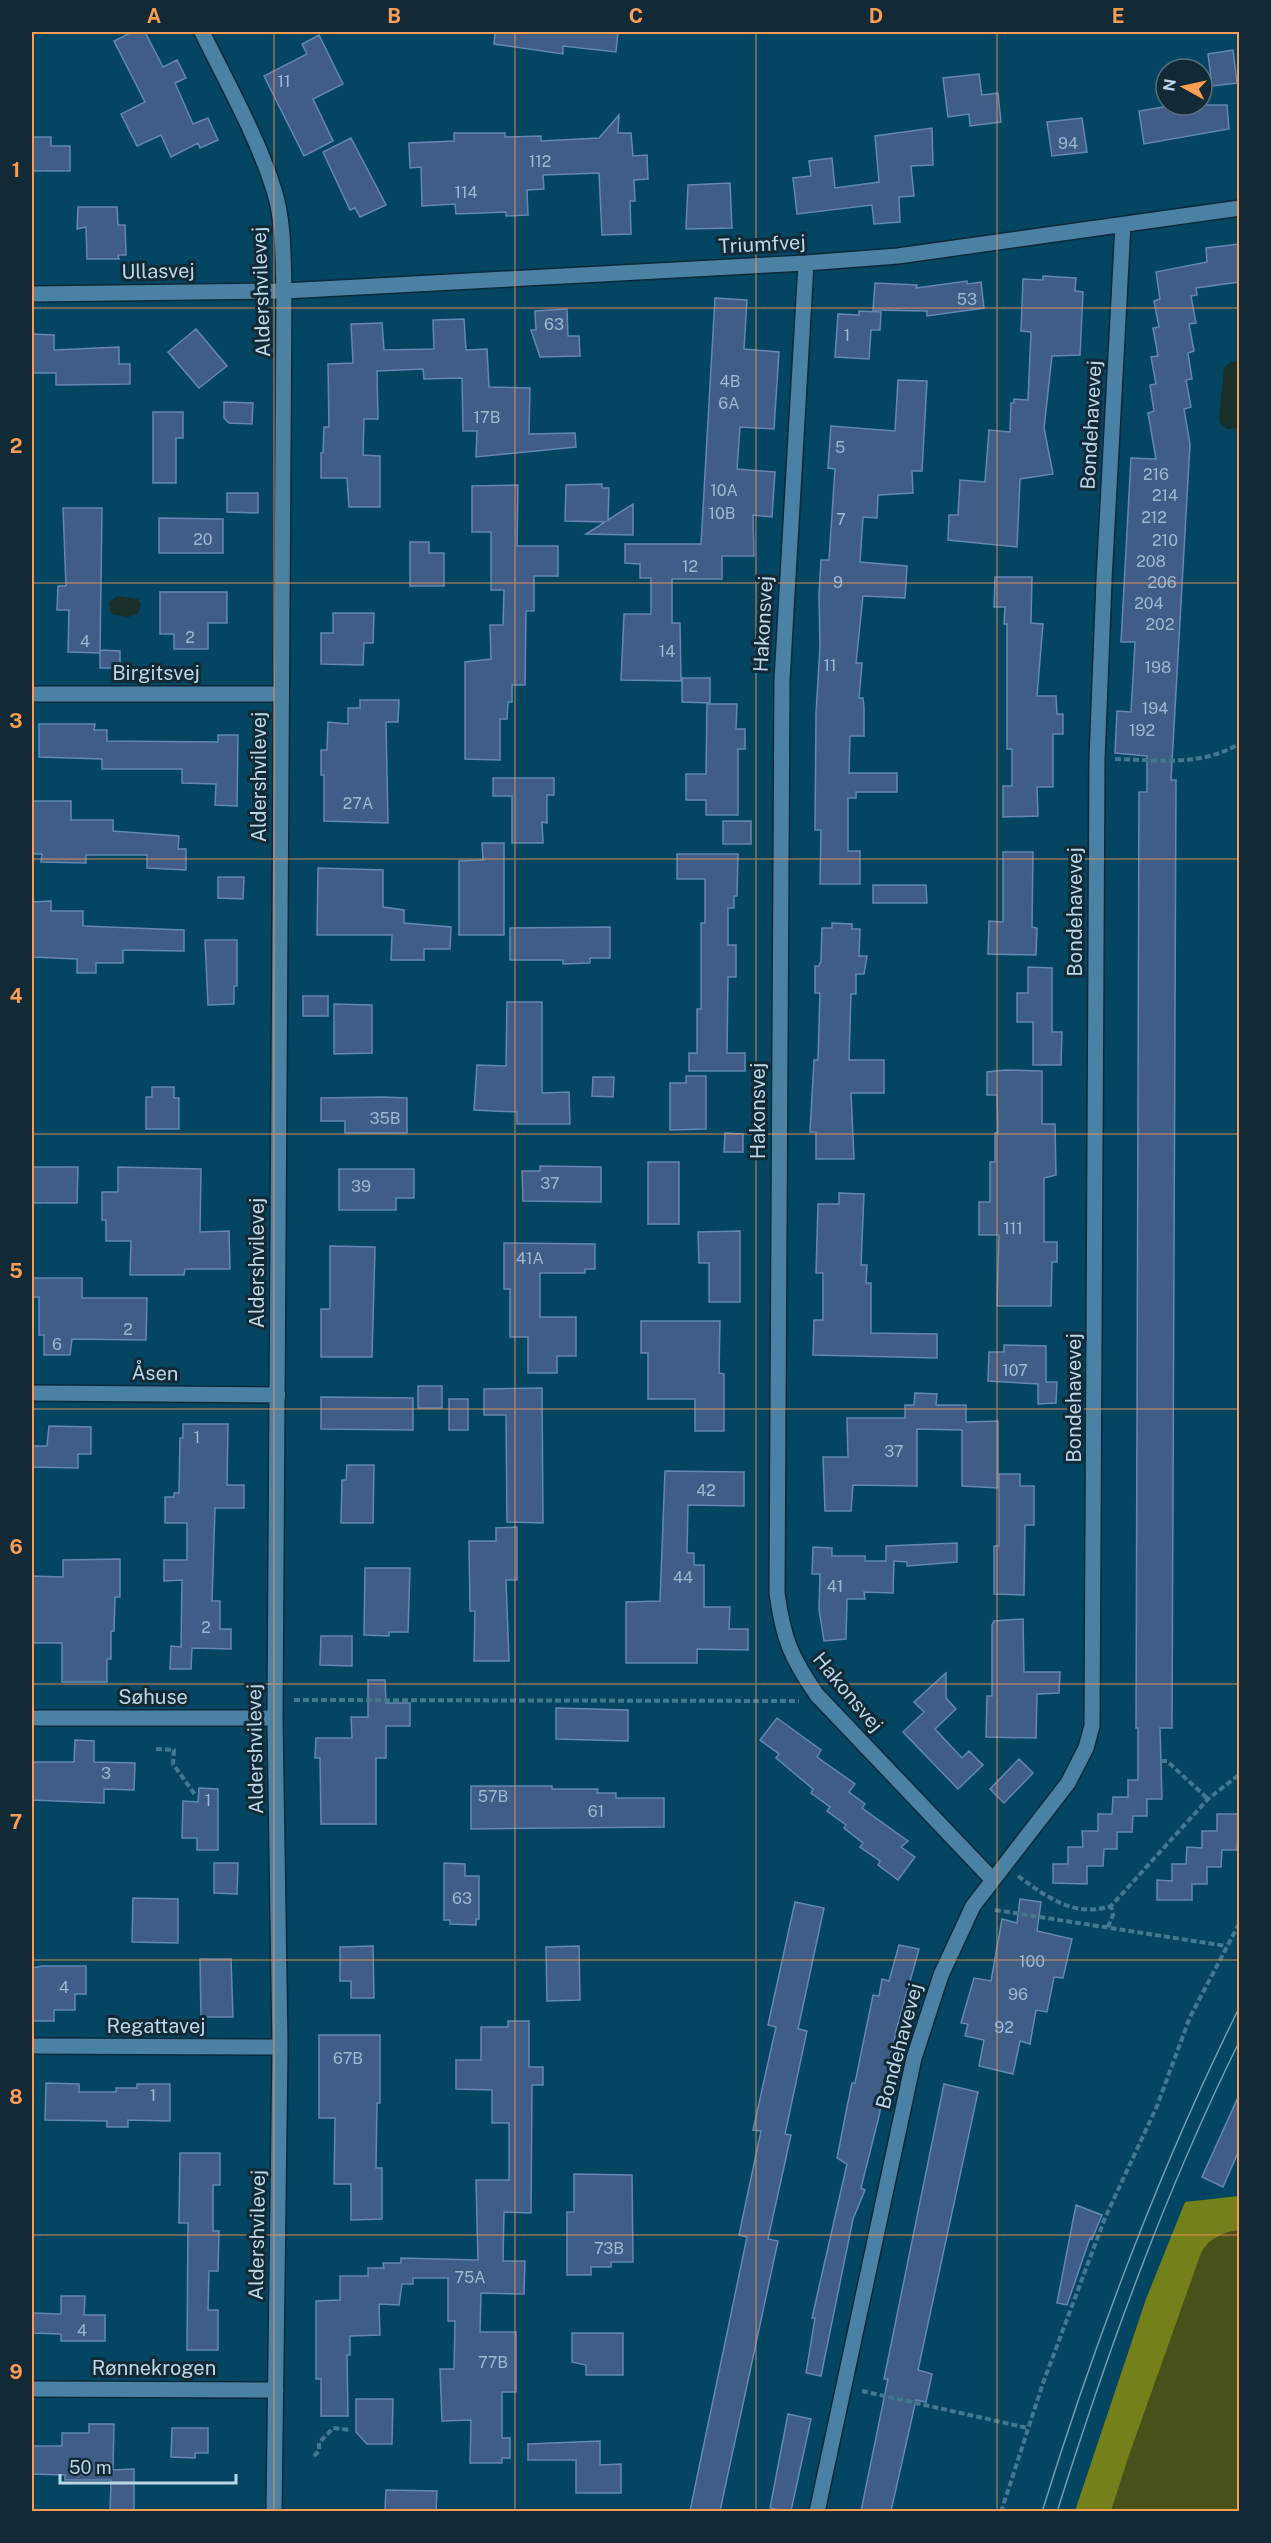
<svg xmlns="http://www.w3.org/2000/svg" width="1271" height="2543" font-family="'Public Sans',sans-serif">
<rect width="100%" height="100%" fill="#044562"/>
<path fill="#49511a" d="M1239 2213V2511L1097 2512 1203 2216Z"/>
<path fill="#74801a" d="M1239 2196V2230C1223 2232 1209 2238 1201 2253L1128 2458 1111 2511H1075L1146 2299 1185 2202Z"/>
<path fill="#19302a" d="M1239 361V428L1227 429 1221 425 1219 417 1224 368 1230 362Z
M117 596 138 599 141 604 138 614 128 617 111 614 109 602Z"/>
<path fill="#3f5d87" stroke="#6687b3" stroke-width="1.5" d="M132 32H145L163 67 177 60 186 78 175 83 193 124 208 118 218 140 200 148 198 143 171 157 161 135 137 146 121 114 145 102 114 41Z
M495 32H618L616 52 563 46V54L494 44Z
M319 35 343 84 313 99 333 141 304 156 264 76 307 54 302 44Z
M1233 50 1237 83 1212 86 1208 54Z
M979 74 982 95 998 93 1001 122 970 126 969 114 948 117 943 78Z
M1175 105H1227L1229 129 1144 144 1139 111Z
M619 115 618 133H631L633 156 647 155 648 179 634 180 635 201H630L631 234 602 235 599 173 543 175 544 189 527 190 528 215 506 216V212L456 214 455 204 422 206 421 167 410 168 409 143 454 141V133H505V137L541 136V141L599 138Z
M1082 118 1087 152 1052 156 1047 122Z
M932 128 933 165 911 166 914 196 899 197 900 222 874 224 872 205 797 214 793 178 811 176 809 161 832 158 835 188 879 182 875 136Z
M32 137H51V146H70V171H32Z
M351 138 386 205 360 217 355 208 350 210 323 152Z
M730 183 732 228 686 229 688 185Z
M78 207H117L118 225H125L126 255H118L119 259H87L86 227 77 229Z
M1239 244V282L1196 288 1197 295 1191 296 1196 323 1189 324 1194 351 1188 353 1192 379 1186 380 1191 407 1184 409 1190 444 1171 780H1176L1172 1728H1160L1162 1799H1147V1816H1133L1132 1832H1117V1849H1104L1103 1866H1087V1884L1053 1883V1864H1068V1847H1083L1082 1831H1098V1814H1112L1113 1797H1128V1780H1138V1728H1136L1139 792H1147V756L1115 753 1117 711 1131 712 1135 642H1121L1131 458 1156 459 1148 413 1154 411 1150 385 1156 384 1151 357 1158 356 1153 328 1159 327 1154 301 1160 299 1156 272 1207 262 1206 248Z
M1043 276 1076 278 1075 291 1083 292 1080 355 1052 356 1044 428 1053 474 1020 479 1017 547 948 540 949 515H958L960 480 985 482 989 430 1010 432 1011 403H1014V399L1028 400 1031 332 1021 331 1023 279 1043 280Z
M967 281V284L981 282 984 308 927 316V311L873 310 875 283 917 285 916 288Z
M715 298 747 300 744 349 779 352 774 429 740 427 737 469 775 472 772 517 753 515 754 556H722V579H672V623H680L681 681 621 680 624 614H651V578H640V564L625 563V544H701Z
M567 309 568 336H579L580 356 540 357 531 330H536L535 311Z
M859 311 881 312 880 330H871L869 359 835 357 838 314 859 315Z
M464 319 466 350 487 349 489 387 530 388 529 434 575 433 576 447 476 457 477 431H463L462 378 424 379 423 369 377 371 378 419H364L363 455 380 456V507H349L347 478H321V453H323L324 427H329L328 364 353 363 351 324 382 323 384 350 434 349 433 320Z
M196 329 227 366 199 388 168 352Z
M32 334 54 335V350L119 347V364H130V384L56 385V373H32Z
M898 380 927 381 922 471H912L913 493 878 495 877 518 863 517 860 562 907 566 905 598 863 596 856 663H862L859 698H863L864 707V736H850L849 773H897V792H856V798H848V851H860V884H820L821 830H815L816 713 820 647 819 595 821 560H829L835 469 828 468 831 426 895 431Z
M224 402 253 403 252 424 229 423 224 418Z
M153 412H183V438H176V483H153Z
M602 484V488H609L608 520 633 504V535L586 534 605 522 565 521 566 485Z
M518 485 517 546H558V576H534V611H526L525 685H512V702H508L507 719H500V760L465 759V662L491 659 490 625H503L504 590H491V532H472V486Z
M227 493H258V513L227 512Z
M63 508H102L100 653 68 652 69 610H57L58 586H66Z
M159 518 223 519V553H159Z
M410 542H429V553H444V586H410Z
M995 577H1032L1031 623 1043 624 1037 696H1056L1057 714H1063V734H1053V787H1037L1038 816 1003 817V786H1012V749H1007V624H1004L1005 607H994Z
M160 592H227V623H208V649H174V634H160Z
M333 613H374L373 643H364L363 665 321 664V633H333Z
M100 650 120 651V668H100Z
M682 678H710V703L682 702Z
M360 700H399L398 722H386L388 823 324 821V775H321V750H327L328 722 348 724V708H360Z
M707 704H737L736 729H745V749H738V815H706V800H686V774H706Z
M39 724H95L94 730H107V741L218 742V735H238L237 806 215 805 216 784 182 783V769H102V759L39 757Z
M493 778H554V795H547V823L542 822 543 843H512V796H493Z
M32 801H71V820H113V831L179 836 178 849H186V870L147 868V855H86V863L41 862 42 854H32Z
M723 821H751V844H723Z
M482 843H504V935H459V861L483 860Z
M1003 852H1033L1032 927 1037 928 1036 955 988 954 989 921 1003 922Z
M677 854H738L737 896H734V908H728V945H736V977H728L727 1053H745V1071H689V1053H697V1009H701V923H705V879H677Z
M318 868 383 870V907L404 910V923L451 927 450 949H424V960H391L392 935H317Z
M218 877H244L243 899 218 898Z
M873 885H926L927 903H873Z
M51 901V911H83V926L184 930V951L123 950V963H96V973H77V959L32 957V902Z
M832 923 852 924V929H860L859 956H867L864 974H856V994H851L849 1060H884V1093H851L854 1159H816V1132H810L814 1060H818L820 993H815V966H819L821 961 822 928H832Z
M610 927V958H590V963L563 964V960H510V928Z
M205 940H237V986H234V1004L208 1005Z
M1028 967 1052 968V1032H1062L1061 1065H1033V1022H1017V993H1028Z
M303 996H328V1016H303Z
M507 1002H542V1093L569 1092 570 1124H517V1112L474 1110 477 1065 506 1066Z
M334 1004 372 1005V1053L334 1054Z
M1005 1070 1042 1071V1124H1055L1056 1175 1044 1178V1242H1057V1262H1052L1051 1306H997L999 1235H979V1202H990V1162H995V1133H998L997 1095H987V1072Z
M686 1076H706V1129L670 1130V1083H686Z
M593 1077H614L613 1097 592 1096Z
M152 1087H174V1098H179V1129H146V1097H152Z
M382 1097 407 1098V1133H345V1121H321V1098Z
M725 1133 743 1134V1152H724Z
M648 1162H679V1224H648Z
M540 1166 601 1167V1202L523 1201 522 1171H540Z
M32 1167H78L77 1203H32Z
M118 1167 201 1169 200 1232 229 1231 230 1269H185L184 1275H130L131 1241H106V1220H102V1192H118Z
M339 1169H414V1198H396V1210H339Z
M839 1193 864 1194 861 1265H867L866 1283H871V1333L937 1334V1358L813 1355 814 1320H823V1273H816L818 1204H839Z
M740 1231V1302H709V1263H699L698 1232Z
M504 1243 595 1244V1269H585V1273H540V1317H576V1356H557V1373H528V1337H510V1289H504Z
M330 1246 375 1247 372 1357H321V1309H330Z
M32 1278H82V1298H147L146 1340 72 1339 70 1355H44V1335H39V1297H32Z
M641 1321H720L719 1373 724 1374V1431H695V1399H648V1353H641Z
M1004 1345 1046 1346V1382H1057L1056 1403 1038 1404V1384L988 1381 989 1352H1004Z
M418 1386H442V1408H418Z
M542 1388 543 1523 507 1522 506 1415H484V1389Z
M915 1393 937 1394 936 1405H966V1422L998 1421V1488L962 1486V1430L917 1429V1486L853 1485 851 1511H825L823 1457H848L847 1418H905V1405H914Z
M321 1397 413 1398V1430L321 1429Z
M449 1399H468V1430H449Z
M183 1424H228L227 1485H244V1508H215L212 1601H220V1629H231V1649L192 1648 191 1669H170L171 1646 181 1647 182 1580 164 1581V1560H187V1523H165V1497H174V1493H179L180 1438H183Z
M49 1426 91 1427V1454H78V1468L32 1467V1446H47Z
M347 1465H374L373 1523H341L342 1480H346Z
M665 1471 744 1472V1506L688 1505 687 1553H694V1565H704V1607H730L729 1629H748V1650L697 1649V1663H626V1602L660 1601Z
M999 1474H1020V1486H1034V1525H1025L1024 1595 994 1594V1546H999Z
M517 1527V1580H506L509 1661H474L475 1611H470L469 1541H496V1528Z
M957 1543V1562L907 1566V1562L894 1561 893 1593 864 1592 865 1599H847L846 1639 824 1641 819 1610 820 1574H812L813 1547 832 1548V1556H865V1561H886V1546Z
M120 1559V1597H115L114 1631H111V1659H107V1682H62V1643H32V1576L63 1577V1560Z
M365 1568H410L408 1632H389V1636L364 1635Z
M1023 1619 1024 1672H1060L1059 1693 1037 1694 1036 1738 986 1737 987 1696H992V1625L994 1621Z
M321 1636H352V1666L320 1665Z
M946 1673V1698L956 1709 935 1729 962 1758 969 1751 983 1765 958 1789 903 1732 924 1712 914 1702Z
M368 1680H385L386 1703H410V1726H386V1758H376V1824H321L320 1758H315L316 1738H352L351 1717H368Z
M556 1708 628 1710V1741L556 1739Z
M777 1718 821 1750 817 1757 855 1784 849 1792 865 1804 862 1808 908 1841 901 1847 915 1857 898 1880 878 1865 880 1861 860 1847 863 1843 844 1828 846 1825 827 1811 830 1807 811 1793 813 1789 776 1758 779 1754 760 1740Z
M75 1740 94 1741V1762L135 1763 134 1790 104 1789V1803L32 1800V1762H74Z
M1019 1759 1033 1773 1004 1803 990 1789Z
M471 1786H552V1789H598L597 1793H616V1798H664V1827L471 1829Z
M199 1788 218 1789V1850H197V1838H182L183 1801 198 1802Z
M1217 1814H1239L1237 1850H1222L1221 1867H1207V1884H1192V1900H1157V1880L1172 1881V1864H1186L1187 1847 1202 1848V1831H1217Z
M214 1863H238L237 1894 214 1893Z
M444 1863 465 1864V1876H479V1919H476V1925L450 1924V1920H444Z
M133 1898 178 1899V1943L132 1942Z
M1020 1899 1041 1902 1037 1931 1072 1939 1063 1978 1054 1977 1047 2012 1036 2010 1030 2044 1020 2041 1013 2074 979 2066 984 2040 965 2036 968 2024 961 2023 974 1978 991 1981 1002 1919 1017 1923Z
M795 1902 824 1908 798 2029 807 2031 785 2134 791 2135 768 2239 778 2241 720 2511H690L747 2237 739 2235 761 2131 753 2130 776 2027 768 2025Z
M899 1945 919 1949 896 2031 879 2116 861 2188 865 2190 853 2219 821 2376 806 2373 815 2318H812L847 2164 837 2158 847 2107 852 2083H855L873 1995 879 1996 882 1979 889 1981Z
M373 1946 374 1998H351V1981H340V1947Z
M579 1946 580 2000 547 2001 546 1947Z
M200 1959H231L233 2017H201Z
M43 1966H86V1994H75V2010H54V2021H32V1968Z
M508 2021H529V2067H543V2085H532L531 2213 504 2212 503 2261H525L524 2294 481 2293 480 2332H516V2392H502V2438H510V2458H502V2463H470L471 2420 442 2421 440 2369H454L455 2321H448V2278H413V2284H402L399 2305 379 2304 380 2335 350 2336V2355H347L348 2416H321V2379H316V2301L340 2300V2276H368V2268H384L383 2263H401V2258L478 2260 476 2180H509V2123H492V2090L456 2089V2060H481V2027H508Z
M319 2035H380V2103H377L376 2168H382V2219L351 2220V2184H334L335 2118H319Z
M46 2083 79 2084V2092H116V2088H137V2084H170V2121L128 2120V2127H107V2121L45 2120Z
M944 2084 978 2092 918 2370 932 2374 926 2402 916 2400 891 2511H861L888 2379H884Z
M1239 2095V2150L1223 2187 1202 2177Z
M180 2153H220V2185H213V2231H219L218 2271H209L208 2310H218V2350H187L188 2223H179Z
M574 2174 632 2175 633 2262H611V2267H591V2275H567V2212H574Z
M1076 2205 1102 2215 1092 2239 1090 2238 1067 2305 1057 2303Z
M61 2296H85L84 2315H105V2341H61V2334L32 2333V2313L61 2314Z
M572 2333H623V2375H586V2365L572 2362Z
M356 2399H393L392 2444H367L356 2432Z
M788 2414 811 2419 791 2511H784L770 2508Z
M89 2424H114L113 2470 134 2469V2511H110L111 2480H65V2475L32 2474V2446H62V2433H89Z
M172 2428H208V2453H195V2458L171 2457Z
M600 2441V2465L621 2464V2493H576V2460H528V2444Z
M386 2490 437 2491 436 2511H385Z"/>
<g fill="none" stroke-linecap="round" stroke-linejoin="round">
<defs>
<path id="minor" d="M202 32C227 83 257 136 274 190 284 222 283 258 284 291L275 1718 280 2047 274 2512
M806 263 782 680 777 1593C783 1638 791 1658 817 1695L992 1879
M32 294 284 291 806 263 898 256 1240 208
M32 694H281
M32 1393 278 1395
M32 1718H275
M32 2046 280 2047
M32 2389 276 2390
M817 2512 914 2058 941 1975 973 1906 1068 1783 1086 1748 1092 1726 1097 759 1104 580 1123 225"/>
</defs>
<use href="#minor" stroke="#0b293a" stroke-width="18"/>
<path stroke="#447891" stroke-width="4" stroke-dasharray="6 3" stroke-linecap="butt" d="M1115 759C1158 760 1202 767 1240 743
M294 1700 799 1701
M156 1749 174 1750 173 1764 196 1796
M1161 1761H1167L1208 1799
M1018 1876C1047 1897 1074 1918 1111 1906L1208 1799 1240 1774
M995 1910 1226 1946
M1108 1927 1113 1915 1111 1906
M862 2391 1028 2428
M314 2456 319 2451V2443L333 2428 350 2430
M1001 2512 1043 2383 1105 2218 1157 2106 1190 2017 1240 1922"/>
<use href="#minor" stroke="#4b82a3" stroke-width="15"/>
<path stroke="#719cb2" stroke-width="1.5" d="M1042 2512C1096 2338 1159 2169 1240 2006
M1057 2512C1108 2350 1165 2192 1240 2040"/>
</g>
<path fill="none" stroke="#fc9d53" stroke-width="1.5" stroke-opacity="0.55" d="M274 32V2512M515 32V2512M756 32V2512M997 32V2512M32 308H1240M32 583H1240M32 859H1240M32 1134H1240M32 1409H1240M32 1684H1240M32 1960H1240M32 2235H1240"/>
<g text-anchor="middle" stroke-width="6" stroke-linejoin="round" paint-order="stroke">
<g font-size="16" fill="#9db8d0">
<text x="284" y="87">11</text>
<text x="1068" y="149">94</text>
<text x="540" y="167">112</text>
<text x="466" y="198">114</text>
<text x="967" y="305">53</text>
<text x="554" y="330">63</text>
<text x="847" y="341">1</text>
<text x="730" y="387">4B</text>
<text x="729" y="409">6A</text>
<text x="487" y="423">17B</text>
<text x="840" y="453">5</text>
<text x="1156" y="480">216</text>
<text x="724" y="496">10A</text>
<text x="1165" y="501">214</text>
<text x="722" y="519">10B</text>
<text x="1154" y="523">212</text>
<text x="841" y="525">7</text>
<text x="203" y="545">20</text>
<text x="1165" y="546">210</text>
<text x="1151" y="567">208</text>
<text x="690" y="572">12</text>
<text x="838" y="588">9</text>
<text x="1162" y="588">206</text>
<text x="1149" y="609">204</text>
<text x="1160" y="630">202</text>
<text x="190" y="643">2</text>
<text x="85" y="647">4</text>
<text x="667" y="657">14</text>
<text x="830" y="671">11</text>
<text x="1158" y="673">198</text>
<text x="1155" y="714">194</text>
<text x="1142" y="736">192</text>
<text x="358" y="809">27A</text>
<text x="385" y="1124">35B</text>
<text x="550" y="1189">37</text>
<text x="361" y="1192">39</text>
<text x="1013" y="1234">111</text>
<text x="530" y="1264">41A</text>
<text x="128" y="1335">2</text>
<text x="57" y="1350">6</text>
<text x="1015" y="1376">107</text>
<text x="197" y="1443">1</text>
<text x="894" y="1457">37</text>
<text x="706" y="1496">42</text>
<text x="683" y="1583">44</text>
<text x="835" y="1592">41</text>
<text x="206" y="1633">2</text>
<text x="106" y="1779">3</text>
<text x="493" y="1802">57B</text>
<text x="208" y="1806">1</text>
<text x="596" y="1817">61</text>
<text x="462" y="1904">63</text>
<text x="1032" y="1967">100</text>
<text x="64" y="1993">4</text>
<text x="1018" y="2000">96</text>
<text x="1004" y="2033">92</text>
<text x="348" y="2064">67B</text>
<text x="153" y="2101">1</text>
<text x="609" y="2254">73B</text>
<text x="470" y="2283">75A</text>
<text x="82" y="2336">4</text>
<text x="493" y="2368">77B</text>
</g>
<g font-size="20" fill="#bcd7e9" stroke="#122936">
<text transform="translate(762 244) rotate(-3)" y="7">Triumfvej</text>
<text transform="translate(158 271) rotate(-1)" y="7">Ullasvej</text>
<text transform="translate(261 292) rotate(-92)" y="7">Aldershvilevej</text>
<text transform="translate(1091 425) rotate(-87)" y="7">Bondehavevej</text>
<text transform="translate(763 624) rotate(-87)" y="7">Hakonsvej</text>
<text x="156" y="680">Birgitsvej</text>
<text transform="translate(259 777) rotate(-90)" y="7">Aldershvilevej</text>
<text transform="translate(1075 912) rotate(-90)" y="7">Bondehavevej</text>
<text transform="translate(758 1111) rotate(-90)" y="7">Hakonsvej</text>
<text transform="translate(257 1263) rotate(-90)" y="7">Aldershvilevej</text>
<text transform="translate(155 1373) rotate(1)" y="7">Åsen</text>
<text transform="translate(1074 1398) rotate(-90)" y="7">Bondehavevej</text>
<text transform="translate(848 1692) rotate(50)" y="7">Hakonsvej</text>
<text x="153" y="1704">Søhuse</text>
<text transform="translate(255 1749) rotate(-91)" y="7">Aldershvilevej</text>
<text x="156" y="2033">Regattavej</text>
<text transform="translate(899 2046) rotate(-75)" y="7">Bondehavevej</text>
<text transform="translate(257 2235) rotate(-89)" y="7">Aldershvilevej</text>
<text x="154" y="2375">Rønnekrogen</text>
</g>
</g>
<rect width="1271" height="2543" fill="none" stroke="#122936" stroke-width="66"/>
<g transform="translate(1184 87) rotate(278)"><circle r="28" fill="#122936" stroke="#566f7e" stroke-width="1.5"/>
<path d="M0-4.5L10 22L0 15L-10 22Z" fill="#fc9d53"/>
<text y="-9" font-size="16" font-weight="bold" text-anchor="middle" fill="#bcd7e9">N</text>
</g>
<path d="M60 2474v9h176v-9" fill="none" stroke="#bcd7e9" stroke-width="3"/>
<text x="69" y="2474" font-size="18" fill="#bcd7e9" stroke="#122936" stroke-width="4.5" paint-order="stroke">50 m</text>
<rect x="33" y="33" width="1205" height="2477" fill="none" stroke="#fc9d53" stroke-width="2"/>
<g font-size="20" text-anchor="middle" font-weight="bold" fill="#fc9d53">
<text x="154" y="23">A</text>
<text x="394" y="23">B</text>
<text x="636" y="23">C</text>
<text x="876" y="23">D</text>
<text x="1118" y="23">E</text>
<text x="16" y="177">1</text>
<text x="16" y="453">2</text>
<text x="16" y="728">3</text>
<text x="16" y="1003">4</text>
<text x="16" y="1278">5</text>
<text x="16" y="1554">6</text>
<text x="16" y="1829">7</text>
<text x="16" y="2104">8</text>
<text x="16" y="2379">9</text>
</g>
</svg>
